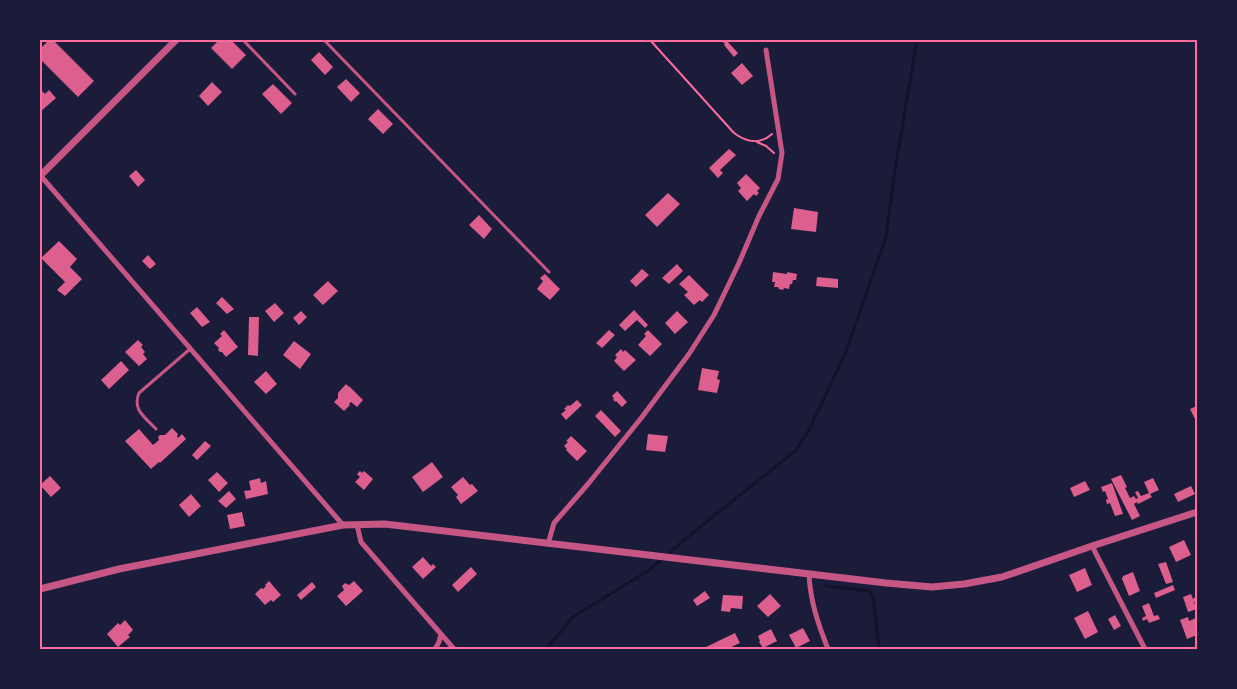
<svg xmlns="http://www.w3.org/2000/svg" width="1237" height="689" font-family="'IBM Plex Serif',serif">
<rect width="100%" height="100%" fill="#1b1b3a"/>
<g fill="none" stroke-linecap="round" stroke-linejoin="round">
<path stroke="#12122b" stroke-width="3" d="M826 586 869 591 873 596 879 649
M546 649 574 616 648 571 701 526 795 451 808 432 845 354 886 237 894 176 917 40"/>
</g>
<path fill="#dd5f8e" d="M49 40H53L94 81 78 97 40 59V49Z
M219 40H231L246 55 232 69 211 48Z
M721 40H726L738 53 734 57 724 45 725 44Z
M319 52 333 67 325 75 311 60Z
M742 63 753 76 742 85 731 73Z
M346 79 360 93 351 102 337 87Z
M212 82 222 92 208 106 199 96Z
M273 84 292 103 281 114 262 94Z
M40 89 45 94 49 90 56 98 40 112Z
M378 109 393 124 383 134 368 119Z
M729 149 736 155 720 170 723 173 718 178 709 168Z
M136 170 145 180 138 187 129 176Z
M746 174 760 188 757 191 759 193 756 196 754 194 747 201 738 191 741 188 737 183Z
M668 193 680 204 657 227 645 215Z
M794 208 818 212 816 232 791 229Z
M479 215 492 229 484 239 469 225Z
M59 241 77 259 70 267 82 279 65 296 57 290 65 282 41 258Z
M148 255 156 264 150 269 142 261Z
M677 264 683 271 669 284 662 278Z
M642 269 649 275 636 287 630 281Z
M773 272 787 274V272L797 274 796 280H793L792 284H790L789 289 784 288 783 290 779 289 778 287H774L775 282H772Z
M545 274 560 289 550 300 537 289 543 281 540 278Z
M689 275 709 295 702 302 700 300 694 305 684 295 688 292 679 284Z
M817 277 838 279V288L816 286Z
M328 281 338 291 323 305 313 295Z
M222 297 234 309 227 314 216 303Z
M275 303 284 313 274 322 265 311Z
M197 307 210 322 202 327 190 313Z
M634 310 648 325 645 328 637 320 625 331 619 325Z
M301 311 307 317 299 325 293 318Z
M677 311 688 322 675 334 665 323Z
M249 317H259L258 356 248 355Z
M224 330 238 347 226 357 222 352H220L218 350 219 348 214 343 222 336 220 334Z
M609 330 615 335 602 348 596 343Z
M648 330 662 344 650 356 638 345 646 336 644 334Z
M138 340 143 345 141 347 145 352 143 354 147 359 139 366 125 352Z
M294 341 311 354 300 369 283 355Z
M621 349 623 352 625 350 636 360 624 371 614 361 617 357 615 355Z
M121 361 129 370 109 389 101 380Z
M702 368 719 371 717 379 720 380 717 393 698 390Z
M266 371 277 384 266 394 254 382Z
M346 384 349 387V386L363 400 357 407 351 402 349 404 350 405 344 411 334 402 338 398V393Z
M617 391 627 402 622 407 616 401 615 402 613 399 614 398 612 396Z
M577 400 582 405 566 420 561 414 566 410 564 409 568 405 570 406Z
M1197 406V423L1190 409Z
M601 410 621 431 615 437 595 416Z
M172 428 178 434 177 436 178 438 182 434 186 439 160 463 159 462 151 469 125 441 139 429 153 445 159 440 158 437 160 435H165Z
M648 434 668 436 665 452 646 450Z
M571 436 587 451 577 461 566 450 567 449 564 446 568 442 566 441Z
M205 441 211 446 197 460 192 455Z
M432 462 443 477 423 492 412 477Z
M360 471 362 473 364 471 373 479 364 490 355 482 360 477 357 474Z
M217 472 228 483 219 492 208 480Z
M1121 475 1127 487 1125 488 1130 498 1134 496 1136 499 1138 498 1135 492 1138 491 1141 496 1149 493 1144 482 1153 478 1159 490 1150 494 1152 497 1138 504 1137 502 1134 504 1140 516 1132 520 1111 479Z
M50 476 61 488 51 497 40 485Z
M463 477 470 485 472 484 478 491 461 504 456 497 458 495 451 487Z
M260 478 261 483 266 481 268 494 246 499 244 491 251 490 249 481Z
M1085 481 1090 490 1074 497 1070 488Z
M1112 483 1123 514 1115 516 1110 503 1107 504 1106 500 1108 499 1105 491 1103 492 1101 487Z
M1191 486 1195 494 1178 502 1174 494Z
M229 491 236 499 226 508 218 501Z
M191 494 201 506 189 517 179 505Z
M242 512 245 526 230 529 227 515Z
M1184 540 1191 555 1176 562 1169 547Z
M423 557 431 566 433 564 436 567 423 579 412 567Z
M1166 562 1173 582 1166 584 1158 564Z
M471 567 477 574 458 592 452 585Z
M1085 568 1092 585 1077 592 1069 575Z
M1133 572 1140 591 1129 596 1122 579 1123 576Z
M269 581 281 595 273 602 271 600 265 605 255 594 261 588 263 589 266 586 265 585Z
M354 581 363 591 346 606 337 596 344 590 342 586 345 583 349 585Z
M312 582 316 587 301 600 297 595Z
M1173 585 1175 590 1156 598 1154 593Z
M705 591 710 598 697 606 693 600Z
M770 594 781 606 768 617 757 606Z
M1191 594 1193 599 1196 597 1197 601 1194 602 1197 609 1188 612 1183 597Z
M723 595 743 596 742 609 731 608 730 612 721 611Z
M1149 603 1154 616 1158 615 1160 619 1149 623 1147 619 1143 621 1142 618 1146 616 1142 606Z
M1088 611 1098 632 1085 639 1074 618Z
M1115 615 1121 626 1114 630 1108 619Z
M1188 617 1189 621 1196 618 1197 635 1187 639 1180 620Z
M125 620 133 630 128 635 130 637 118 647 107 634 118 623 120 625Z
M803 628 810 641 796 648 789 635Z
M771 629 777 641 763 648 759 642 760 641 758 636Z
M735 633 740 643 727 649H707L706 647Z"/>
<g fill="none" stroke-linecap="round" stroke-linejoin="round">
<path stroke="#ff6b9d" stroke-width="2" d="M650 40 734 133C746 142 760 145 772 134
M757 142 766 146 774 153"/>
<path stroke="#c65784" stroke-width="3" d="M243 40 295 94
M324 40 549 272
M156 429C145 417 132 410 139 393L190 349"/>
<path stroke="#c65784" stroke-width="5" d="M40 175 343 525
M357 525 361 542 454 649
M548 544 554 523 588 484 642 417 689 354 714 315 739 263 759 216 778 179 782 153 766 50
M1092 546 1145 649
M809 574C810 600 818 624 828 649
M435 649 439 642 441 634"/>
<path stroke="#c65784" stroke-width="7" d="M40 176 176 40
M40 589 119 569 343 525 385 524 886 583 932 587 964 584 1002 577 1092 546 1197 512"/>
</g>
<rect width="1237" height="689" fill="none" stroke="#1b1b3a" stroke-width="82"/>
<rect x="41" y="41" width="1155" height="607" fill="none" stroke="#ff6b9d" stroke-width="2"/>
</svg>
